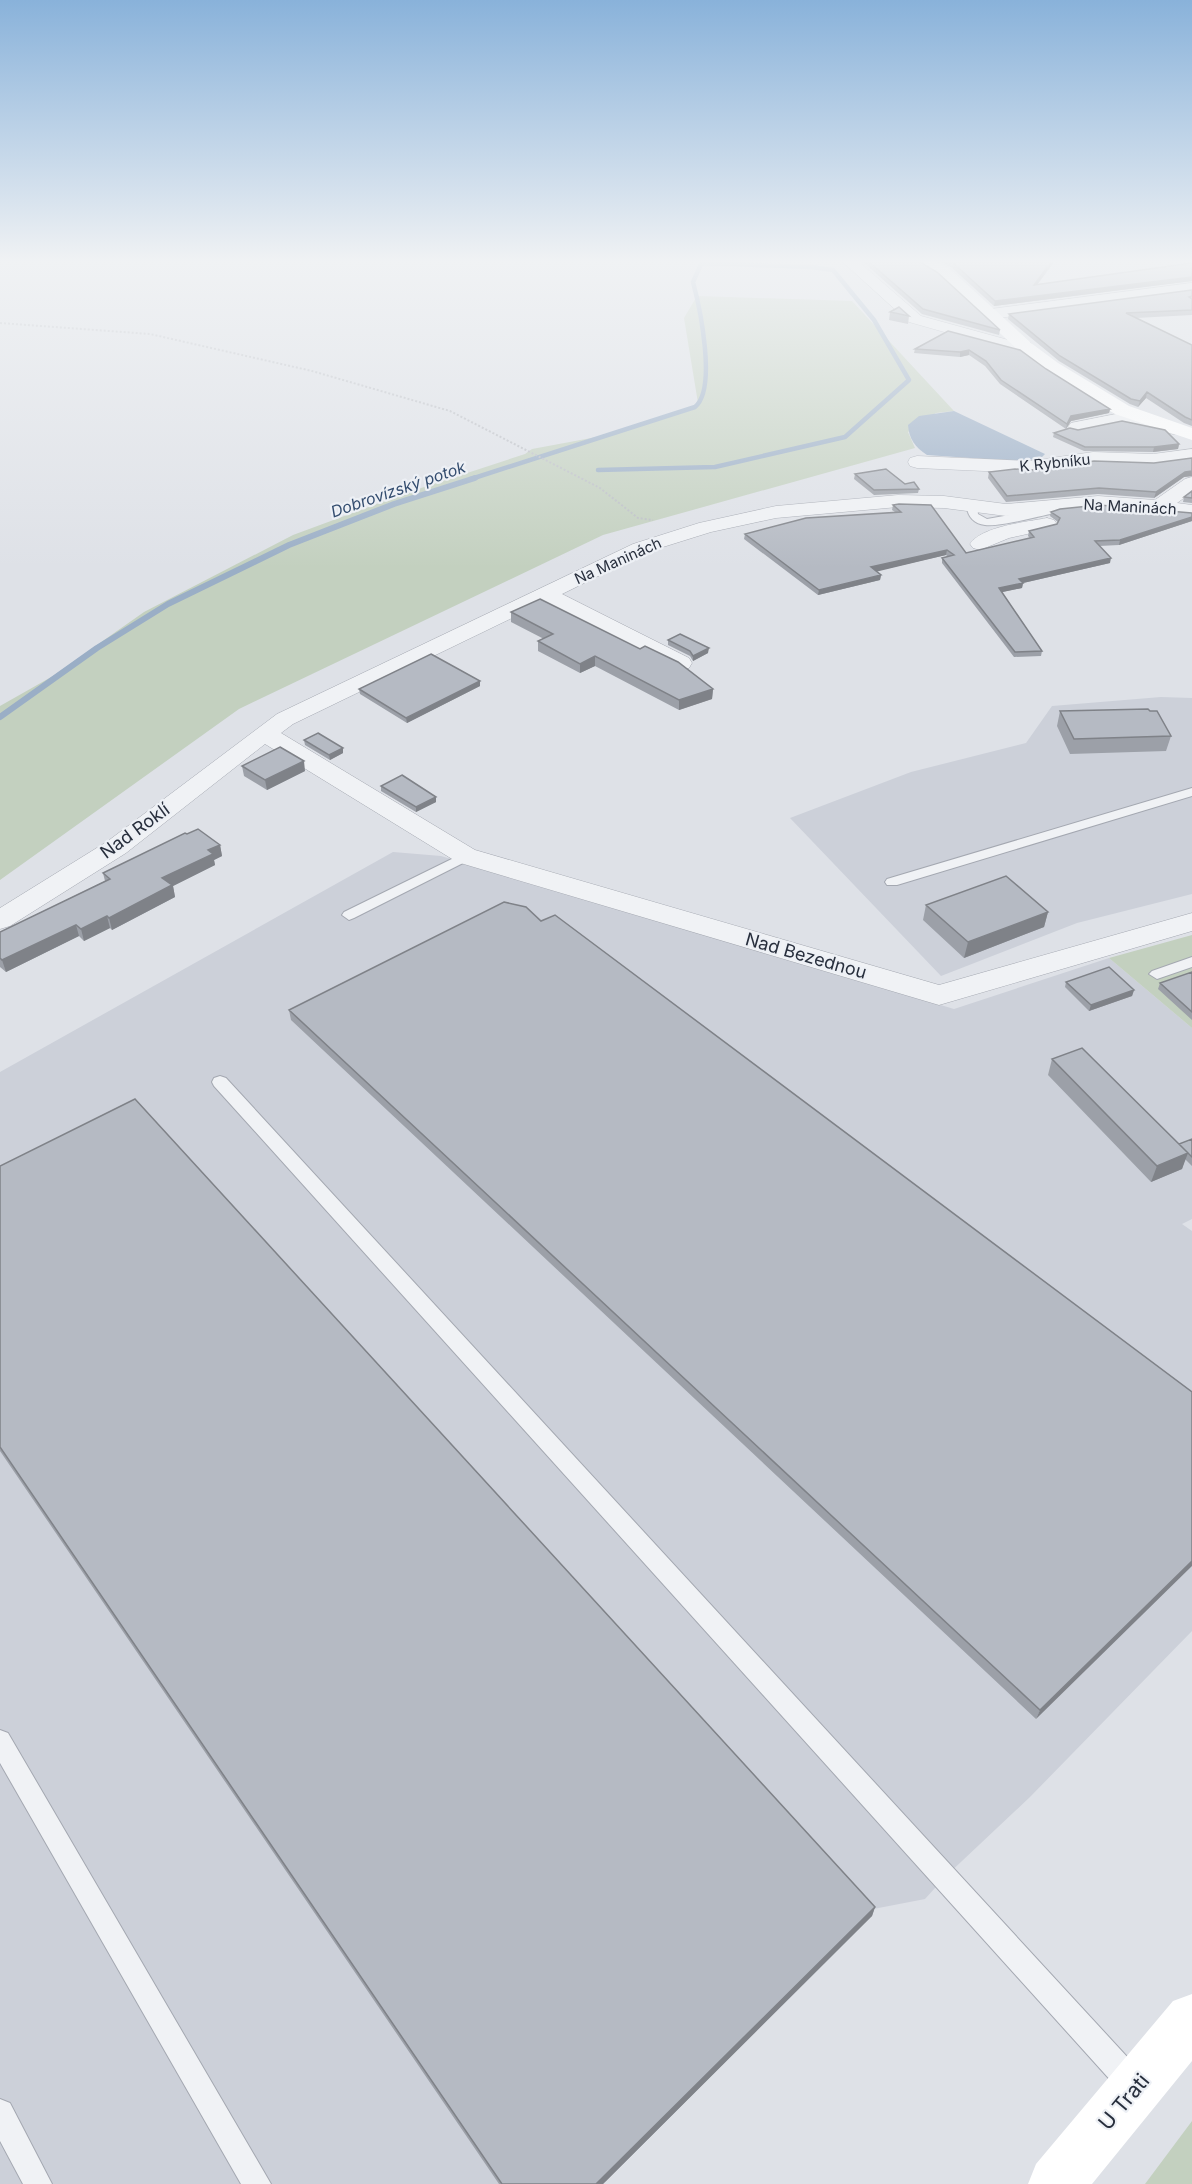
<svg xmlns="http://www.w3.org/2000/svg" width="1192" height="2184" font-family="Inter,sans-serif">
<rect width="100%" height="100%" fill="#dee1e7"/>
<path fill="#ccd0d9" d="M1161 697 1192 698V894L1077 923 941 976 790 818 911 772 1026 743 1052 706Z
M393 852 441 856 954 1009 1109 958 1192 1028V1219L1182 1224 1192 1231V1631L1030 1797 945 1877 925 1899 863 1911 590 2184H0V1072Z"/>
<path fill="#c3d0bf" d="M697 296 852 301 954 411 936 413 908 432 915 448 603 535 239 709 0 880V706L53 676 144 612 293 535 412 491 525 454 532 449 602 436 688 410 698 403 684 318Z
M1192 935V1028L1109 958Z
M1192 2121V2184H1145Z"/>
<path fill="#9aaec6" d="M954 411 1045 454 1040 459 1013 461 927 455C915 447 909 439 908 425L919 416Z"/>
<g fill="none" stroke-linecap="round" stroke-linejoin="round">
<path stroke="#9aaec6" stroke-width="4.5" d="M598 470 715 467 845 437 909 380 874 320 833 270 811 267 702 263
M471 479 695 407C717 389 700 308 693 282L702 262"/>
<path stroke="#9aaec6" stroke-width="6" d="M0 717 97 648 168 604 289 545 394 504 475 478"/>
<defs>
<path id="lane" d="M972 503 977 506 978 514 987 519 1056 507 1061 510 1056 513C1038 516 1001 527 985 525 974 524 967 516 967 506Z
M1192 788V796L897 885H887L885 882 887 879Z
M466 852 471 853 473 856 471 859 354 918 349 920 342 915 344 912Z
M1192 957V967L1157 979 1149 974 1152 971Z
M220 1076 226 1078 1142 2073 1145 2083 1142 2093 1132 2096 1122 2093 214 1086 212 1082 214 1078Z
M0 1730 8 1733 271 2184H241L0 1763Z
M0 2099 10 2103 52 2184H23L0 2141Z"/>
<path id="street" d="M843 262H859L921 316 1012 341 1031 343 1033 347 1025 352 1011 351 909 322Z
M1192 283V293L991 319 983 314 991 309Z
M1121 413 1179 425 1182 429 1179 433 1173 434 1121 423 1077 432 1071 431 1068 427 1071 423Z
M1192 449V461L1153 466 1093 464 1031 473 917 468 910 466 908 462 910 458 917 456 1031 461 1093 452 1153 454Z
M1192 477V492L1177 503 1192 505V517L1159 512 1149 514 1141 511 1098 508 1006 516 944 508 898 507 776 518 711 532 647 552 562 594 689 658 692 663 689 668 681 670 673 668 545 602 293 724 281 733 475 850 939 985 1192 913V931L939 1005 457 862 265 744 126 853 10 926 0 929V908L108 841 277 714 633 544 699 523 776 506 898 495 944 496 1006 504 1098 496 1155 500 1185 479Z
M1047 518 1054 520 1057 524 1054 528 1009 538 980 550 973 548 970 544C982 526 1027 522 1047 518Z"/>
</defs>
<use href="#lane" stroke="#a4a8b1" stroke-width="2"/>
<use href="#street" stroke="#a4a8b1" stroke-width="1"/>
<path stroke="#bcbfc5" stroke-width="2" stroke-dasharray="2 2" stroke-linecap="butt" d="M0 323 150 334 312 371 450 411 600 488 638 518 653 520"/>
<use href="#lane" fill="#f0f2f5" fill-rule="evenodd"/>
<use href="#street" fill="#f0f2f5" fill-rule="evenodd"/>
<path fill="#fff" fill-rule="evenodd" d="M915 262H936L950 269 1031 343 1058 363 1129 406 1192 428V440L1115 414 1046 371 1019 351 938 275Z
M1192 1994V2061L1092 2184H1028L1036 2164 1173 2001Z"/>
</g>
<path fill="#9ca0a8" d="M863 262H920L1000 330 999 335 922 314Z
M941 262H1054L1037 285 1191 263 1190 262H1192V281L994 306 951 267Z
M1192 290V315L1136 318 1192 345V426L1184 423 1146 398 1138 407 1130 404 1059 361 1008 319 1009 314Z
M890 312 909 316 908 324 889 320Z
M948 331 1046 369 1110 409 1109 413 1071 421 1066 429 1000 384 985 366 969 355 960 357 914 353 915 349Z
M1078 430 1179 444 1178 449 1153 452 1084 451 1053 437 1054 433Z
M1192 458V476L1184 477 1154 498 1098 494 1006 502 988 478 989 472 1154 463Z
M855 474 905 484 919 489 918 493 874 495 854 479Z
M1192 491V503L1183 502 1184 497Z
M893 505 966 553 1030 538 1028 536 1029 531 1057 524 1058 522 1050 516 1051 512 1192 513V521L1119 545 1099 546 1110 563 1023 583 1022 588 1002 592 1042 651 1041 656 1014 657 942 563V558L948 557 946 555 876 571 881 575 880 580 818 595 744 539 745 534 895 512 892 510Z
M511 612 713 689 712 699 679 710 595 666 580 673 538 651V641L544 639 511 622Z
M668 640 708 653 693 661 690 656 668 645Z
M480 681V686L407 723 360 694 359 689Z
M1060 711H1150L1171 736 1166 751 1070 754 1057 726Z
M304 740 343 748V753L330 760 305 745Z
M242 766 305 771 267 790 244 776Z
M381 786 436 802 416 812 381 791Z
M187 834 220 845 222 856 214 860 215 865 173 886 175 897 112 930 110 928 84 941 79 936 6 972 0 967V932L105 881 103 873Z
M926 905 1048 912 1044 927 964 958 923 920Z
M541 921 1192 1392 1036 1719 291 1020 289 1010Z
M1192 972V1020L1158 989 1160 983Z
M1066 982 1134 990 1132 996 1089 1011 1065 987Z
M1052 1059 1179 1144 1192 1139V1166L1185 1159 1182 1169 1151 1182 1048 1075Z
M0 1166 875 1907 872 1916 603 2184H499L0 1451Z"/>
<path fill="#7f8288" d="M1051 262H1054L1033 290 1034 285Z
M1192 277V281L994 306 995 301Z
M969 350V355L960 357V352Z
M1147 392 1146 398 1138 407 1140 401Z
M1110 409 1109 413 1071 421 1066 429 1067 424 1071 416Z
M1179 444 1178 449 1153 452 1154 447Z
M1192 471V476L1184 477 1154 498 1156 492 1185 472Z
M1192 517V521L1119 545 1120 540Z
M947 550 946 555 871 573V567Z
M1111 558 1110 563 1023 583 1022 588 998 593 999 588 1019 579Z
M881 575 880 580 818 595 819 590Z
M709 648 708 653 693 661V656Z
M595 656V666L580 673V664Z
M480 681V686L407 723 406 718Z
M713 689 712 699 679 710V700Z
M343 748V753L330 760 329 755Z
M304 761 305 771 267 790 265 780Z
M436 797V802L416 812V807Z
M220 845 222 856 214 860 215 865 173 886 175 897 112 930 109 918 162 878 208 850Z
M1048 912 1044 927 964 958 968 942Z
M107 916 110 928 84 941 81 929Z
M76 925 79 936 6 972 2 960Z
M1134 990 1132 996 1089 1011 1091 1005Z
M1188 1153 1182 1169 1151 1182 1157 1166Z
M1192 1561V1566L1036 1719 1040 1710Z
M875 1907 872 1916 603 2184H596Z"/>
<path fill="#b5bac3" stroke="#7f8288" stroke-width="1.5" d="M869 262H920L937 272 1000 330 923 309Z
M952 262H1051L1034 285 1192 263V277L995 301Z
M1192 290V296L1189 297 1192 299V310L1126 313 1192 345V420L1185 417 1147 392 1140 401 1131 399 1060 356 1009 314Z
M899 307 909 316 890 312Z
M948 331 1020 350 1046 369 1110 409 1071 416 1067 424 1001 380 986 361 969 350 960 352 915 349Z
M1122 421 1165 430 1179 444 1154 447H1085L1054 433 1070 428 1078 430Z
M1192 458V471L1185 472 1156 492 1099 488 1007 496 989 472 1015 469 1032 470 1094 461 1154 463Z
M886 469 905 484 914 482 919 489 874 490 855 474Z
M1192 491V498L1184 497Z
M899 504 931 505 966 553 1034 537 1029 531 1057 524 1060 518 1051 512 1060 509 1099 505 1192 513V517L1120 540 1095 541 1111 558 1019 579 1023 583 999 588 1042 651 1015 652 942 558 954 555 947 550 871 567 881 575 819 590 745 534 806 518 901 512 893 505Z
M540 599 640 649 645 646 678 662 713 689 679 700 595 656 580 664 538 641 553 634 511 612Z
M680 634 709 648 693 656 690 651 668 640Z
M431 654 480 681 406 718 359 689Z
M1148 709 1150 711H1157L1171 736 1074 739 1060 711Z
M318 733 343 748 329 755 304 740Z
M280 747 304 761 265 780 242 766Z
M402 775 436 797 416 807 381 786Z
M198 829 220 845 208 850 213 854 162 878 172 885 109 918 107 916 81 929 76 925 2 960 0 958V932L110 879 103 873 185 833 187 834Z
M1006 876 1048 912 968 942 926 905Z
M504 902 526 907 541 921 555 915 1192 1392V1561L1040 1710 289 1010Z
M1109 967 1134 990 1091 1005 1066 982Z
M1192 972V1012L1160 983Z
M1082 1048 1188 1153 1157 1166 1052 1059Z
M135 1099 875 1907 596 2184H502L0 1447V1166Z
M1192 1139V1157L1179 1144Z"/>
<linearGradient id="sky" x2="0" y2="1"><stop stop-color="#89b2da"/><stop offset="0.46" stop-color="#f0f2f4"/><stop offset="1" stop-color="#f0f2f4" stop-opacity="0"/></linearGradient>
<rect width="1192" height="568" fill="url(#sky)"/>
<g text-anchor="middle" stroke-width="4.5" stroke-linejoin="round" paint-order="stroke">
<g font-size="15" fill="#282f3d" stroke="#edf0f5">
<text transform="translate(1055 463) rotate(-6)" y="5">K Rybníku</text>
<text transform="translate(1130 507) rotate(3)" y="5">Na Maninách</text>
<text transform="translate(618 561) rotate(-24)" y="5">Na Maninách</text>
</g>
<g font-size="16" font-style="italic" fill="#344d6f" stroke="#edf0f5">
<text transform="translate(398 489) rotate(-19)" y="6">Dobrovízský potok</text>
</g>
<g font-size="18" fill="#282f3d" stroke="#edf0f5">
<text transform="translate(135 831) rotate(-36)" y="6">Nad Roklí</text>
<text transform="translate(806 956) rotate(16)" y="6">Nad Bezednou</text>
</g>
<g font-size="21" fill="#282f3d" stroke="#edf0f5">
<text transform="translate(1124 2102) rotate(-50)" y="7">U Trati</text>
</g>
</g>
</svg>
